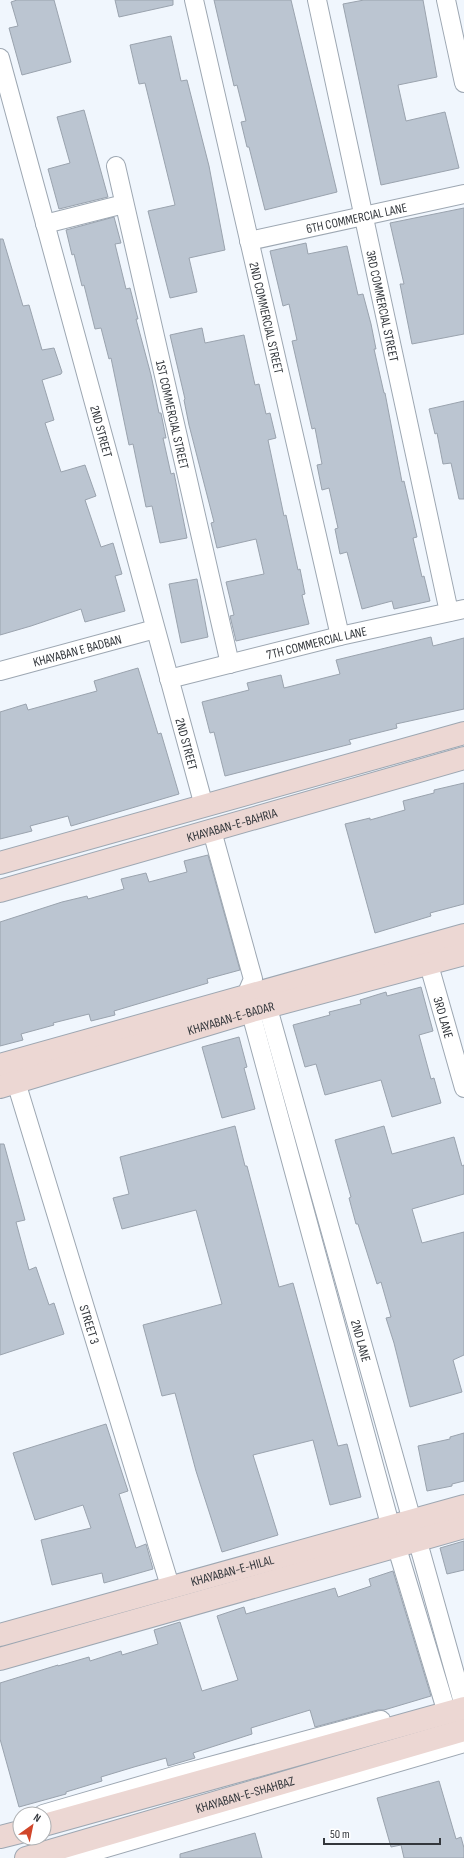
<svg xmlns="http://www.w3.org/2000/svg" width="464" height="1858" font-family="'Sofia Sans Condensed',sans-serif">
<rect width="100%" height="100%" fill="#f0f6fd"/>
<path fill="#bbc5d1" stroke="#9aa3ae" d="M17 0H54L71 62 22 75 9 28 18 26 11 2Z
M115 0H173V5L119 17Z
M214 0H291L337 192 265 210 249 147H247L241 122 246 121 237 85 234 86Z
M364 0H423L437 77 398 85 406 121 445 112 459 168 381 185 343 4Z
M171 36 181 81 187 80 209 166 225 250 189 258 197 292 170 298 148 211 175 205 145 83 139 84 130 45Z
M84 110 108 197 59 209 48 169 70 163 57 117Z
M464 208V334L412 344 400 284H404L390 223Z
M114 217 121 243 115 244 126 289 130 288 138 319H136L151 375 159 413H161L166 438H163L171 474 174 473 187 538 160 543 152 506 146 507 133 444 129 445 111 358 109 359 101 328 95 329 84 285 82 286 74 254 72 255 66 230Z
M0 239H3L23 306 29 305 42 350 54 348 62 372 61 374 42 380 54 420 45 423 61 472 85 465 96 496 85 500 101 547 113 543 122 574 115 576 125 611 85 622 81 609 31 626 0 635Z
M306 243 308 254 347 246 358 295 363 294 371 324 376 349H374L384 393H385L402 482 404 481 417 537 413 538 422 577 424 576 430 601 394 609 392 601 362 609 347 552 340 554 335 529 338 528 329 488 322 490 317 465 322 464 315 428 312 429 292 341 297 340 289 304 283 306 270 251Z
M202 328 205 343 244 335 255 385 259 384 266 414 270 413 276 438 268 440 284 516 286 515 298 570 300 569 305 594 302 595 309 624 236 641 230 616 234 615 226 582 264 574 256 539 217 548 211 523 214 522 189 425 184 400 185 399 170 335Z
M464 401V499H459L451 463 443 464 437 433 435 434 429 409Z
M197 579 208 637 181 643 169 584Z
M431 637 433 646 464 638V709L396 724 397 728 349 740 351 744 225 776 214 732 210 733 202 702 249 690 247 683 281 675 284 688 340 674 336 660Z
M138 668 158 734 161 733 179 794 71 826 68 816 30 826 32 831 0 839V712L26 704 28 710 97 691 94 681Z
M464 783V904L430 913 431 916 375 933 345 824 370 818V820L405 810 403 801 434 793V790Z
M208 855 240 970 207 979 208 983 114 1011 115 1015 91 1021 89 1014 53 1023 54 1025 21 1034 23 1040 0 1046V922L62 902 87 896 88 899 124 889 121 879 146 873 149 882 187 872 184 861Z
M421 987 433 1031 419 1035 431 1079 434 1078 441 1103 392 1117 381 1080 325 1095 316 1064 305 1067 293 1025 330 1015 329 1012 361 1004 360 1000 386 992 387 996Z
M239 1037 247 1067 244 1068 255 1109 222 1118 202 1047Z
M235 1126 245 1166H247L279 1287 293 1283 338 1446 347 1444 361 1497 330 1505 313 1440 253 1455 278 1535 222 1552 196 1471 175 1393 162 1396 143 1325 222 1304 196 1210 122 1229 113 1198 129 1194 120 1157Z
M384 1126 392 1154 454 1137 462 1166 464 1165V1194L412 1209 422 1243 464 1232V1355L453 1360 462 1392 410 1407 394 1343 386 1318 391 1317 381 1282 377 1284 358 1224H356L349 1198 351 1197 335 1140Z
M0 1144H4L25 1220 16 1222 29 1270 36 1267 49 1305 54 1303 64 1334 0 1355Z
M106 1424 128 1491 119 1494 136 1548 146 1544 153 1569 104 1583 102 1573 52 1585 41 1540 91 1528 83 1505 35 1520 13 1453Z
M464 1433V1481L452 1484V1486L427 1491 418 1446 450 1439V1437Z
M464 1541V1570L447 1574 440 1548Z
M393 1571 431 1696 384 1710H378L315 1727 310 1710 251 1728 252 1734 193 1753 195 1758 168 1766 166 1758 134 1767 101 1777 102 1781 66 1792V1794L19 1807 0 1739V1683L58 1665V1666L89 1657 90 1661 121 1651 122 1655 158 1644 154 1630 180 1622 202 1691 238 1680 217 1616 244 1607 246 1614 335 1588 338 1597 371 1586 369 1579Z
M439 1781 456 1839 461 1837 464 1848V1858H404L401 1845 391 1847 377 1798Z
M255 1833 262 1858H180V1854Z"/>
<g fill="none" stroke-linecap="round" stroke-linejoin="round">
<defs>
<g id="street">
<path id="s1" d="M194 0 340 636"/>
<path id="s2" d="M317 0 449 612"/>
<path d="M446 0 464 83"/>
<path id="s3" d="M0 58 204 806"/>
<path id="s4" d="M116 166 230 664"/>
<path d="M45 224 124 204"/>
<path id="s5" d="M249 241 464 194"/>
<path id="s6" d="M0 671 155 629"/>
<path id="s7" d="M169 679 340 636 464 609"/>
<path d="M212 831 253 979 246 995 391 1528 447 1713"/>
<path id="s8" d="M425 951 464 1088"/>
<path id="s9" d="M264 994 464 1706"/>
<path id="s10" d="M12 1069 170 1586"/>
<path d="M43 1814 177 1775 381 1720"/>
<path d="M72 1858 464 1743"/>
</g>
<g id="secondary">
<path d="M0 863 464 733"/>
<path id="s11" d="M0 891 464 758"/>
<path d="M0 1065 464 935"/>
<path id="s12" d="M0 1087 252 1011 464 954"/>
<path id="s13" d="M0 1635C154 1591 309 1549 464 1506"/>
<path d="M0 1659 464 1527"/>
<path d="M44 1825 464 1708"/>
<path d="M0 1837 20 1832"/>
<path id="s14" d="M26 1858 464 1730"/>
</g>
</defs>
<use href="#street" stroke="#9da7b2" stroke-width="20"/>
<use href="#secondary" stroke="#9da7b2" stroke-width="24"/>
<use href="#street" stroke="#fff" stroke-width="18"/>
<use href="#secondary" stroke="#ecd7d3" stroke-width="22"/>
</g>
<g text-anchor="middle" stroke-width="3.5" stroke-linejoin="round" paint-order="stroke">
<g font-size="13" fill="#33373c" stroke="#fff">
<text dy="5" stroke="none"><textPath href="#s5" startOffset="110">6TH COMMERCIAL LANE</textPath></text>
<text dy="5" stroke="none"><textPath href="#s2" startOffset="313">3RD COMMERCIAL STREET</textPath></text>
<text dy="5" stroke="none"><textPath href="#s1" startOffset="326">2ND COMMERCIAL STREET</textPath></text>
<text dy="5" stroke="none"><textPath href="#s4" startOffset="255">1ST COMMERCIAL STREET</textPath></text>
<text dy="5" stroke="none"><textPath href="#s3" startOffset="387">2ND STREET</textPath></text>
<text dy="5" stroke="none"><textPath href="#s7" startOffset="152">7TH COMMERCIAL LANE</textPath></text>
<text dy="5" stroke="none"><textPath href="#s6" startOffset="80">KHAYABAN E BADBAN</textPath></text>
<text dy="5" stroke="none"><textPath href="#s3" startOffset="711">2ND STREET</textPath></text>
<text dy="5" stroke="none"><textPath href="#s11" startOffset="241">KHAYABAN-E-BAHRIA</textPath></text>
<text dy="5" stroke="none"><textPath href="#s8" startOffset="69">3RD LANE</textPath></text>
<text dy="5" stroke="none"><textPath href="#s12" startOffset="241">KHAYABAN-E-BADAR</textPath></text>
<text dy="5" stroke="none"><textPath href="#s10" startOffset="267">STREET 3</textPath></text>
<text dy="5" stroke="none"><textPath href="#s9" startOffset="360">2ND LANE</textPath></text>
<text dy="5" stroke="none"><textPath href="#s13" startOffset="241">KHAYABAN-E-HILAL</textPath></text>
<text dy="5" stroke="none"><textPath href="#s14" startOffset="228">KHAYABAN-E-SHAHBAZ</textPath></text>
</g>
</g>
<g transform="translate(32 1826) rotate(33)"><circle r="19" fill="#ffffff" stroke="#adafb1"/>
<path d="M0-3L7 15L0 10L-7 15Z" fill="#d1462a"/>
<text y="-6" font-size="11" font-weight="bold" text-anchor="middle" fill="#33373c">N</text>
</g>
<path d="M324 1838v6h116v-6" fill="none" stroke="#33373c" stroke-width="2"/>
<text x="330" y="1838" font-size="12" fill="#33373c" stroke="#ffffff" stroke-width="3" paint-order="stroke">50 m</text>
</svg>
